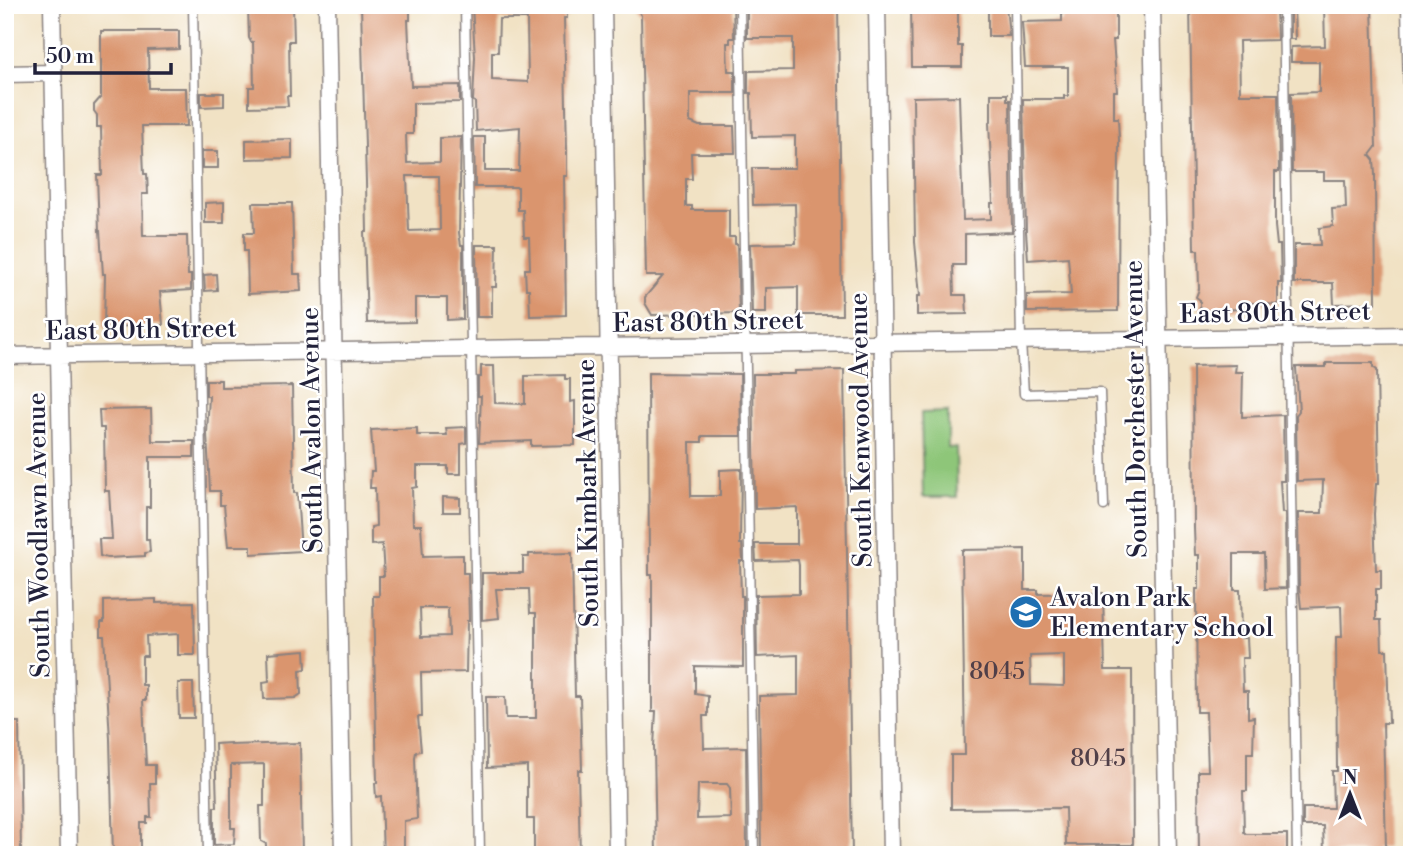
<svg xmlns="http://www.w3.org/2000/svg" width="1417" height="860" font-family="'Libre Bodoni',serif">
<rect width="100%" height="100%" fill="#fff"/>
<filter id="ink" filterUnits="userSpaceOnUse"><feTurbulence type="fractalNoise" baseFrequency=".0143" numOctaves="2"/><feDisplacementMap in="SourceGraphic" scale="14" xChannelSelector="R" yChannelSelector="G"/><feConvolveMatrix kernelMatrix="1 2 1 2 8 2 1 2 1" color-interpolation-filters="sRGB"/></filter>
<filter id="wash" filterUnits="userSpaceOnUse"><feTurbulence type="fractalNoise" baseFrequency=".00686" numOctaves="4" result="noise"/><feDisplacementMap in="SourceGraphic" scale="28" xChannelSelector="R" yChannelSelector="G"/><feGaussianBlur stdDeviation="1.57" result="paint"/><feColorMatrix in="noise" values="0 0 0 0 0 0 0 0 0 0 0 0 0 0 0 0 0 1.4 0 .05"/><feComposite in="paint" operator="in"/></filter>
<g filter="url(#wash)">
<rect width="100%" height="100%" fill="#f1e2c4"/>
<path fill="#8ec679" stroke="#58745a" stroke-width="2" d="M948 412V448H956L957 497H923L921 413Z"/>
<g id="blocks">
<path fill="#da956e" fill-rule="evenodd" d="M361 5H410V20H408L411 86 460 85V102L413 103V134H406L407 163 440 162V138L461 137 459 233 461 245H463V319L447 320V298H415V322L367 323 364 232H367L366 182ZM407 176H439L440 230 409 231Z
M472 5H567V18H564L567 150V176H564L566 315 530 316 529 289H526L525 269H530L529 237H524L523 210H518V187H475L474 137H485V171H519L520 127 476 131 475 102 473 101 475 57ZM499 19H527L528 82 492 80V52H498Z
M634 5H733L734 38H730V43H727L728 71H735V93H690V122L699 126H734L735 153H691L692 179H686V206H692V210H729V237H735V244H737L739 313 652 315 645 303V297L663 276H646L641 15Z
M747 5H838L842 315H798V287L766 288V313H752L750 244 796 243 795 204 753 205 752 168H795V136L752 137 751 93H748V71L793 70V38H747Z
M911 5H958V46H962V67H912Z
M988 5H1006L1009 36H988Z
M1062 5 1116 6V40H1113L1117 91H1114V118H1118L1119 140 1118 311 1027 312V295L1071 294 1068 257 1028 260 1026 231 1023 99H1064V96H1068V67H1025L1022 22 1062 21Z
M1190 5H1236L1239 8 1276 7 1277 40 1239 41 1240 94H1278L1279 172H1275V226L1277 245H1280L1281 283H1278V305L1239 302V309L1200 311V300L1196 297 1199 289 1198 250H1194Z
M1324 5H1372L1376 147 1370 155 1374 160 1375 175 1376 303 1334 304 1333 283H1294V245H1320L1319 228 1333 226 1332 209 1346 208 1345 180H1324V172H1292L1291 93 1319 92V62H1291V47L1325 46Z
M293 6 294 41H289L290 96H287L288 106 249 107V87H254L253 42H251L249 38 248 7Z
M1294 6 1295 39H1290V7Z
M101 31H179V49L148 50 149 88H186L187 126H142L144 174H147L148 194H142L143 236H187L188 275H191V290L160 292 163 325 104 327 105 274H103L100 231H99L97 175H102L101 127H97V115L94 111V105L101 97Z
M201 93H224V106L201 107Z
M991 94H1007V100H1010L1012 232 965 234V265H953L954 295H966L967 314 917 315V296H920L915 242 913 97 959 96 963 220 991 219V203H993L989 123 991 121Z
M292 139V158L246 159V140Z
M202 151H218V168H202Z
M224 202V223H205V203Z
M253 203H292L294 274H300L301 291 248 294 247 251H244V233H254Z
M476 245H497L496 287H492V317H477Z
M216 274 217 290 205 291 204 275Z
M1326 363H1373V367L1377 370 1379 484H1376L1374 514 1376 570H1381V589H1376V620H1381L1382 650H1387L1389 723H1383L1386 848H1376V853L1324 852 1323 826H1303V808H1333L1332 771H1337L1336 637H1342L1341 606 1301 608 1299 588 1298 513H1322L1323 480 1297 481 1296 415 1299 411 1296 367H1326Z
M1236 365 1235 372H1243L1242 417 1283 415 1284 481H1280L1282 513H1285L1286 588 1265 589 1264 554H1234V590H1240L1241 638H1247L1248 658H1242L1243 691H1248V718L1254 717 1253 753H1247V791H1243L1244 832 1246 834H1287V851L1199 853 1198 771H1208L1206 712H1197L1196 589H1199V555H1195L1194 528 1193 366Z
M481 366H494L495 403 525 404V376L565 375V379H570V402L575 401V445L531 446V441L479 443 481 396H478V377H481Z
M844 370 852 855H761L759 696 798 695V655L757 657 756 595 799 594V565L798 560 756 561 755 544H797V507L755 509 753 374H795V371Z
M648 373 740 374 741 436H702V442H690L691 496H720V470L741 469 740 544H742L743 561H740L741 596H743V667L695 666V694L708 696V716H703L704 748 746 747 747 855H656L654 746 656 712H652V575H649ZM698 784H727L730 788 731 818 697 819Z
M206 380H221V387L292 386 294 493H297L301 551 251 554V546H228L224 505H220V491H210L207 434 209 396H206Z
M151 409 152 441H194V457H150V507H146V539H149L150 552 145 553V556L107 558 100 556 99 539H112L109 491H105L104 428H100L99 410Z
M466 427V443L461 444V474H448V466H417V487L412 488 413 525H421L423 556 463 555V573H468L469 621H467L466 672 421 673 422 717H418L421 751 416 752 415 757 417 819 404 821V855H383L381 796 376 797 375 783H377L373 596H379V576H384L382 544 371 545V527L376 526 375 488H370L371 471H374L371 430 417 428V435H447L446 428ZM420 608H448L449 636 421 637Z
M443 497 460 498V512H443Z
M1025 549V590H1038V594L1103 593 1105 670H1132L1133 845H1066L1065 808 951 809V755H965L962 550ZM1064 655V686L1031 685 1030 656Z
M572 553 575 696H580L582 770H578L580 855H534V819H527V766L487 768 486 697H505L506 718H536V613H530L529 589H496L499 618 482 620V573H523V557H529V554Z
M156 599V603L194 602 195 655H178V634L146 636 147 656H142V685H146V700H143L146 765H155V783H150L151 817H147V823H141V855H113L110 739 104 636H101V622H104V601Z
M305 650 306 669 300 670 301 694 295 698 264 699 263 682 269 681 268 653Z
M178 683H193L194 718H179Z
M5 722H19L21 855H5Z
M230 743V745L300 743 302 855H266V844L261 841 260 806H264V764L231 765V828H235L234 844 214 845V807H217L215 744Z"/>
</g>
</g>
<g filter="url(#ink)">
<use href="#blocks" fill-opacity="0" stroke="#8a8280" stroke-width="2"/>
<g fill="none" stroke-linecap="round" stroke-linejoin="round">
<defs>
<path id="service" d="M193 5 208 855
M465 5 480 855
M740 5 754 855
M1015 5 1021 341 1024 394 1100 392 1104 506
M1283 5 1297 855"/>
<path id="minor" d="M52 5 69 855
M327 5 343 855
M603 5 617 855
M877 5 891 855
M1152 5 1168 855
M1410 5 1412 90
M5 74 53 73
M5 356 1412 335"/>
</defs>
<use href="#service" stroke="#8a8280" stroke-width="11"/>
<use href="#minor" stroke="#8a8280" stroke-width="19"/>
<use href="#service" stroke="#fff" stroke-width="8"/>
<use href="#minor" stroke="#fff" stroke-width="16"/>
</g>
</g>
<defs>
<symbol id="school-disc" viewBox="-11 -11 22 22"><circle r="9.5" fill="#1f6fb2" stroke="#fff"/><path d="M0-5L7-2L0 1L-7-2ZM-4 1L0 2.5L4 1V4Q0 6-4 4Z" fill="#fff"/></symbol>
</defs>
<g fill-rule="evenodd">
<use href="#school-disc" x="1007" y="593" width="38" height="38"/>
</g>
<g text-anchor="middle" stroke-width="5" stroke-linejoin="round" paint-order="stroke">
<g font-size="23" fill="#503f48">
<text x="997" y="679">8045</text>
<text x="1098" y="766">8045</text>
</g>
<g font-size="26" fill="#22223b" stroke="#fff">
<text transform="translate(1275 312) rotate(-1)" y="9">East 80th Street</text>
<text transform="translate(708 321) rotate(-1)" y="9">East 80th Street</text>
<text transform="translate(141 329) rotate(-1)" y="9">East 80th Street</text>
<text transform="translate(1135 409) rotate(-91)" y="9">South Dorchester Avenue</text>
<text transform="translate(311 430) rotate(-91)" y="9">South Avalon Avenue</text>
<text transform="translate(860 430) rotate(-91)" y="9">South Kenwood Avenue</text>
<text transform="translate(587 493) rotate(-91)" y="9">South Kimbark Avenue</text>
<text transform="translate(38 535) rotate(-91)" y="9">South Woodlawn Avenue</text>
</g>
<g font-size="26" fill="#22223b" stroke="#fff" text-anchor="start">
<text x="1050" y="606">Avalon Park<tspan x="1050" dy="30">Elementary School</tspan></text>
</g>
</g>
<rect width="1417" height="860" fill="none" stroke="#fff" stroke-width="28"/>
<g transform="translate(1350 794)" stroke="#ffffff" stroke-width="5" paint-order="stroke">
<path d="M0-5L12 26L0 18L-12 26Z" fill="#22223b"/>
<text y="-10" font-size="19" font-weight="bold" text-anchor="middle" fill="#22223b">N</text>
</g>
<path d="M35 63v10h136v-10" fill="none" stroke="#22223b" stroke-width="3.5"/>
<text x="46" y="63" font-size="21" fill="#22223b" stroke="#ffffff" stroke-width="5" paint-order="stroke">50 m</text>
</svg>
